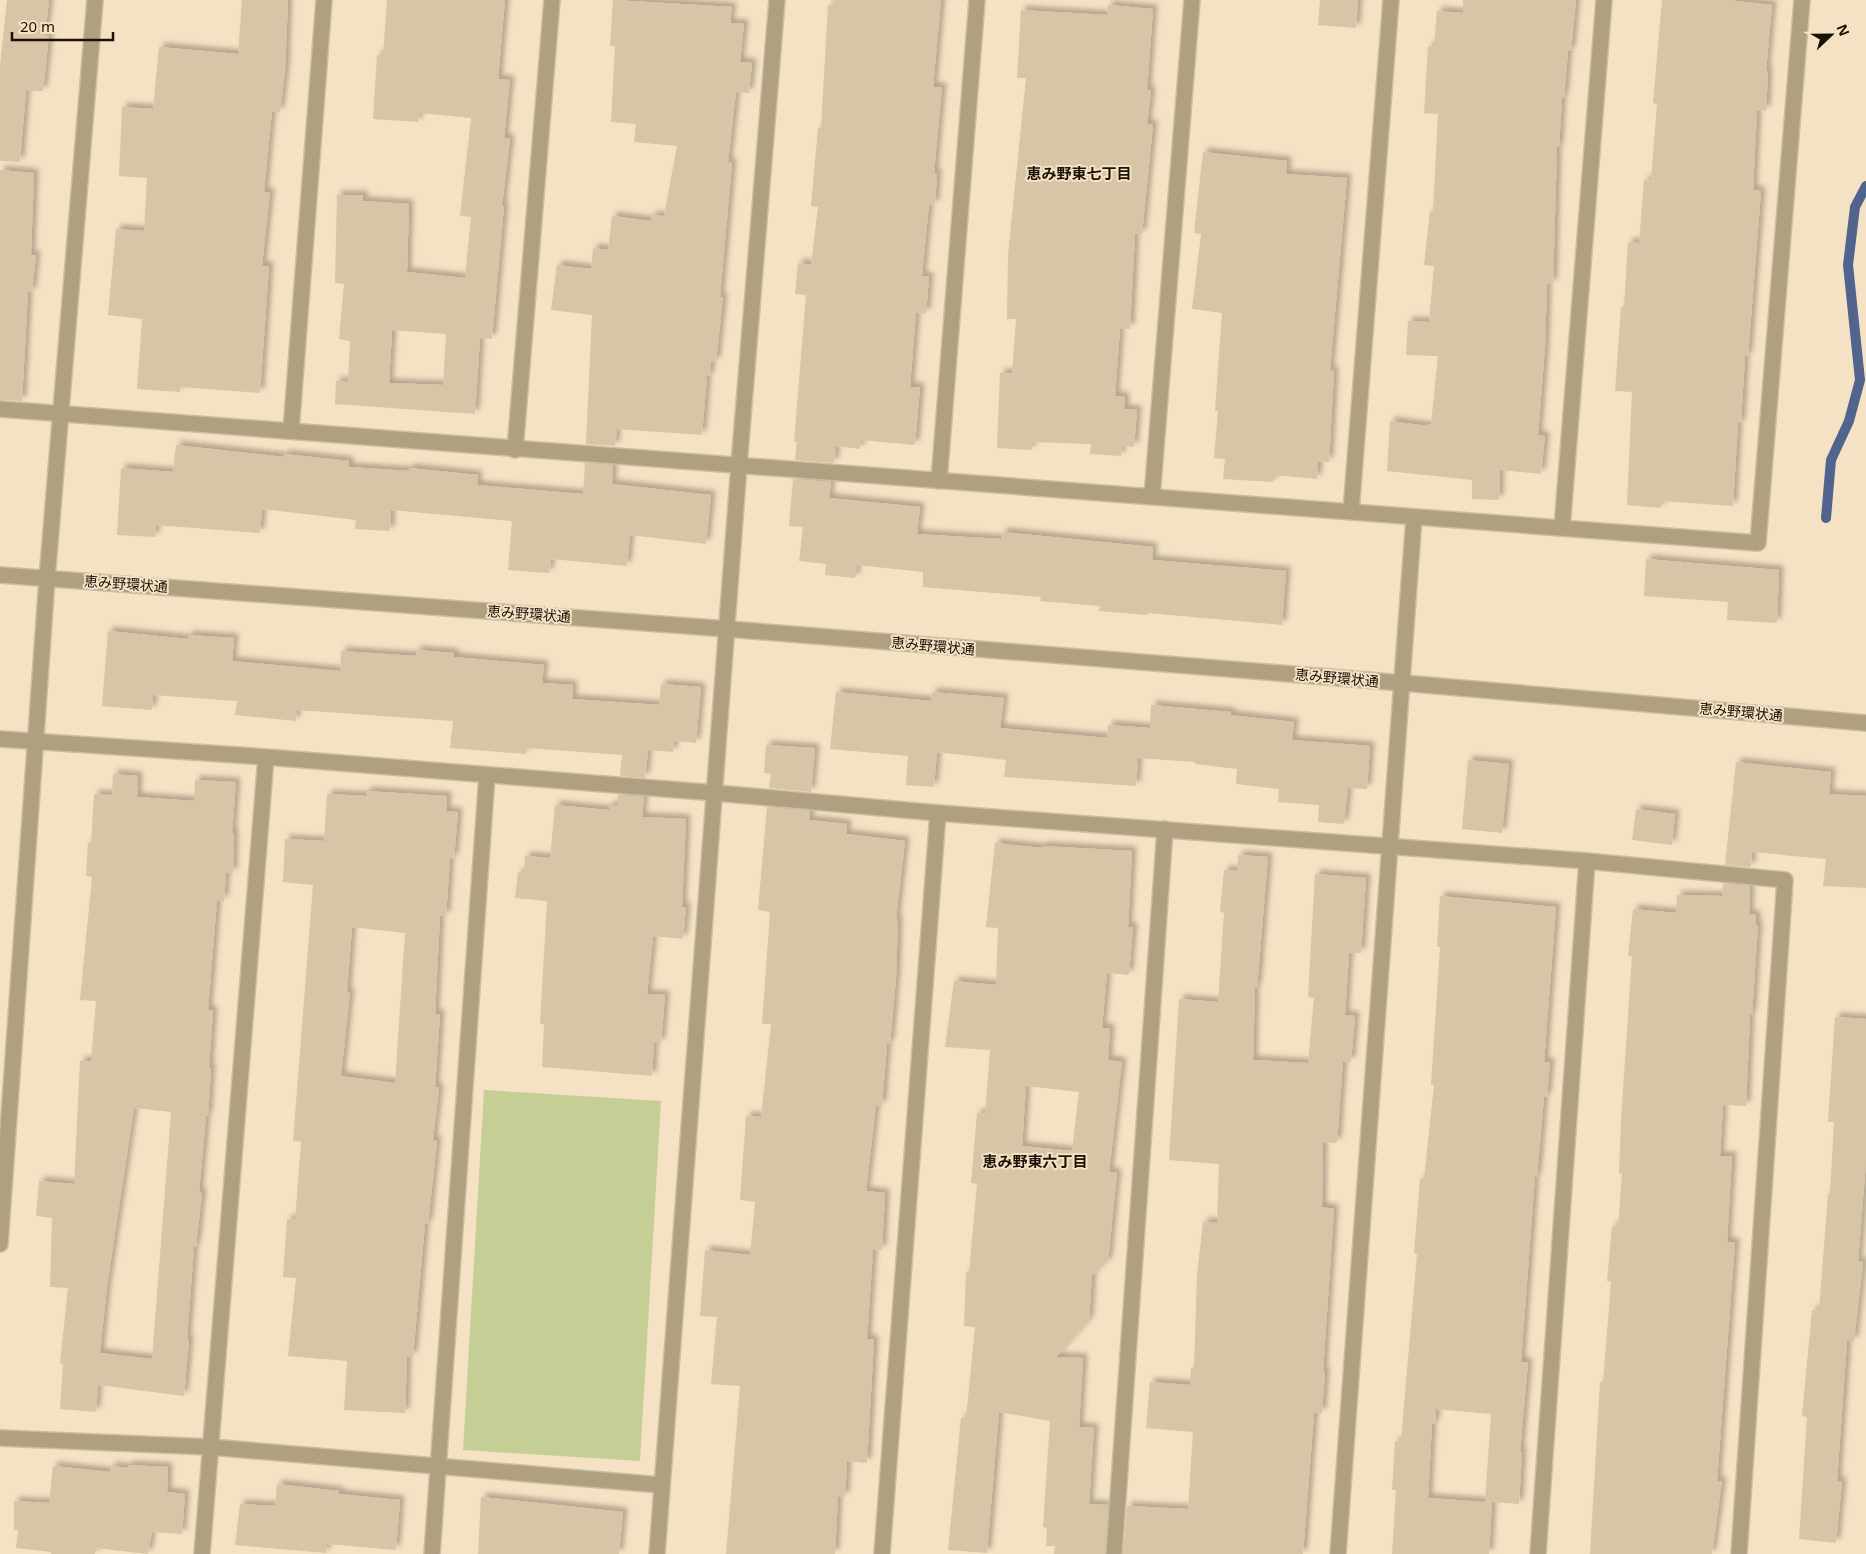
<svg xmlns="http://www.w3.org/2000/svg" width="1866" height="1554" font-family="'Noto Sans','Noto Sans JP',sans-serif">
<defs>
<filter id="shadow"><feDropShadow dx="4.5" dy="-4.5" stdDeviation="2.5" flood-color="#0004"/></filter>
</defs>
<rect width="100%" height="100%" fill="#f5e2c4"/>
<path fill="#c5ce94" d="M484 1090 661 1101 640 1461 463 1450Z"/>
<g fill="none" stroke-linecap="round" stroke-linejoin="round">
<path stroke="#50648d" stroke-width="10" d="M1826 518 1831 460 1849 421 1860 380 1848 265 1855 207 1866 186"/>
</g>
<path fill="#d8c5a8" fill-rule="evenodd" filter="url(#shadow)" d="M7 0H49L45 35H49L43 91H26L20 162 0 161V66Z
M242 0H288L285 71 280 112 272 111 264 192H270L262 266H269L260 393 180 387V392L137 389 142 319 108 315 116 229 144 231 147 178 119 176 122 107 153 109 159 47 238 54Z
M387 0H505L498 79 510 80 504 138 510 139 502 206H504L492 339 480 338 475 414 335 404 336 381 348 382 350 341 339 339 344 284 335 283 337 195H363V201L409 204 407 272 465 278 471 217 460 216 471 118 419 113 418 122 373 119 377 55H383ZM392 330 446 334 443 385 389 383Z
M613 0 732 7 730 23 744 24 740 62 752 63 749 93 736 92 728 162 732 163 720 297H723L716 362 711 361 710 376H707L702 435 617 429 615 446 586 444 592 315 551 310 557 265 591 269 593 248 608 250 612 216 651 221 652 215 664 216 677 146 634 142 636 124 611 122 615 46H610Z
M834 0H941L933 87H942L934 173H937L935 205 929 204 922 276 929 277 926 314 916 312 910 387H920L915 445 861 440 860 449 836 446 834 463 795 460 797 442H794L806 295 795 294 798 263 811 265 818 207 811 206 818 128H821L828 5 833 6Z
M1320 0H1358L1356 28 1318 25Z
M1463 0H1576L1571 51H1568L1564 98 1562 97 1559 147H1557L1553 284 1547 283 1545 347 1538 435 1545 436 1541 474 1500 470 1499 500 1472 499V480L1387 471 1390 421 1427 426 1428 424H1431L1438 356 1406 355 1408 321 1429 322 1434 266 1424 265 1430 211 1433 212 1438 114 1424 113 1428 46 1434 47 1437 11 1463 13Z
M1662 0H1727L1772 5 1766 71H1768L1766 111 1757 110 1753 190 1761 191 1748 356H1745L1741 423H1738L1733 506 1661 501V508L1627 505 1632 392 1615 391 1621 307H1624L1628 242 1639 243 1644 180 1651 181 1657 104 1653 103Z
M1108 5 1153 9 1147 90 1151 91 1147 124 1153 125 1142 234H1135L1130 329 1120 328 1115 396 1125 397 1124 409 1137 410 1134 447 1122 446 1121 456 1090 454 1091 444 1032 442V450L997 448 1000 373H1012L1016 319H1007L1008 255 1026 78H1017L1021 10 1107 15Z
M1203 152 1287 161 1286 174 1347 178 1330 370 1334 371 1329 462 1318 461 1317 479 1274 475 1273 482 1223 479 1225 459 1214 458 1218 411H1215L1222 313 1192 309 1201 234 1194 233Z
M0 170 34 173 31 255H36L32 292 28 291 22 401 0 400Z
M176 445 284 457V454L349 461V467L409 471V468L478 475 477 485 583 494 585 463 613 465 612 484 711 495 706 544 630 535 627 566 551 559 549 573 508 570 512 521 391 510 390 531 355 529 356 520 262 509 260 533 156 525 155 537 117 535 121 468 173 472Z
M793 479 831 482 829 498 920 507 917 534 1001 539 1002 532 1153 547 1152 560 1286 571 1282 625 1148 613V615L1099 611 1100 606 1040 601 1041 597 923 587V572L857 565 855 578 825 575 826 564 799 561 803 527 789 526Z
M1646 559 1779 570 1777 623 1727 620 1728 602 1644 596Z
M108 631 188 639V635L234 638 232 661 340 671 341 651 416 656V650L454 653V657L544 665 542 683 573 685 572 699 659 705 661 684 701 687 696 743 674 741 673 752 648 750 645 778 620 776 622 755 526 748V754L450 748 453 721 297 710 296 721 235 715 237 701 153 695 152 710 102 706Z
M836 692 931 701 932 692 1004 698 1000 728 1107 738 1108 725 1150 728 1151 705 1231 712 1230 715 1294 722 1292 740 1370 746 1367 789 1348 788 1344 824 1318 822 1319 805 1278 802 1279 789 1236 784 1237 769 1195 764V762L1138 758 1136 786 1004 777 1006 760 937 752 934 787 906 785 908 756 830 749Z
M766 745 815 748 811 792 769 788 771 774 764 773Z
M1468 760 1509 764 1502 833 1462 829Z
M1736 762 1831 772 1829 794 1866 796V888L1823 886 1826 859 1752 852 1751 867 1725 865Z
M113 774 138 776 137 797 194 801 195 780 236 782 232 833H234L233 873H226L224 901 217 900 208 1010 213 1011 209 1068H211L208 1116H206L199 1192 202 1193 196 1247H194L187 1339 189 1340 184 1396 98 1385 96 1412 60 1409 63 1364 60 1363 68 1288 50 1287 52 1218 36 1216 39 1181 74 1184 80 1061H91L96 1001 80 1000 92 877 86 876 88 842 91 843 94 794 112 795ZM134 1108 171 1112 152 1359 100 1353 107 1286Z
M366 791 447 796 446 811 458 812 454 859 450 858 446 916H440L435 1014H440L435 1087 439 1088 433 1140 437 1141 428 1224H425L413 1357 407 1356 405 1413 344 1410 347 1361 288 1356 296 1278 283 1277 287 1219 295 1220 301 1142 293 1141 313 885 283 882 285 839 324 841 327 794 366 796ZM352 927 405 933 395 1083 341 1076 350 993 347 992Z
M618 795 644 797 642 817 686 819 682 907H686L683 939 653 936 647 994 665 995 661 1043H654L652 1076 542 1067 544 1024H540L547 901 515 898 518 872 524 873 525 856 550 858 555 805 609 810V805L617 806Z
M767 807 810 811 809 820 847 824 846 834 905 841 896 919 898 920 896 978 890 1044H887L882 1106 876 1105 866 1191 885 1193 882 1250H873L867 1339 874 1340 867 1463 847 1461 845 1497 838 1496 835 1554H726L740 1386 711 1384 717 1317 700 1316 705 1250 750 1255 755 1202 740 1200 746 1116 761 1117 771 1024H762L770 912 758 910Z
M1636 809 1675 814 1672 845 1632 840Z
M995 843 1042 848V846L1132 851 1128 927H1133L1129 975 1107 973 1102 1028H1110L1108 1060 1122 1062 1109 1172 1117 1173 1108 1261 1092 1275 1089 1320 1056 1357 1083 1358 1079 1427 1094 1428 1089 1504 1108 1505 1105 1554H1054L1055 1546H1046L1047 1528 1043 1527 1050 1421 999 1412 987 1553 948 1550 961 1418H966L975 1327 964 1326 966 1272 969 1273 977 1184 971 1183 977 1113 985 1114 990 1050 945 1047 954 981 996 985 998 928 986 927ZM1026 1086 1079 1092 1072 1151 1022 1146Z
M1238 855 1268 857 1257 988H1255L1253 1060 1308 1063 1314 998 1308 997 1315 874 1366 878 1361 953H1349L1345 1015 1355 1016 1351 1062 1343 1061 1337 1143 1323 1142 1322 1207 1334 1209 1323 1371 1325 1372 1322 1413H1314L1303 1554H1123L1127 1506 1188 1509 1193 1432 1146 1428 1150 1382 1190 1385 1191 1368H1194L1197 1275 1203 1222 1217 1223 1219 1164 1169 1160 1179 999 1218 1002 1224 913 1220 912 1224 870 1237 871Z
M1723 884 1750 886 1749 914 1756 915V925H1758L1752 1015H1750L1746 1106 1723 1105 1720 1156H1732L1727 1242H1735L1717 1481H1722L1712 1554H1590L1600 1382H1603L1611 1282 1607 1281 1612 1226 1618 1227 1622 1174 1619 1173 1621 1120 1632 956H1628L1633 909 1676 913 1677 895 1722 896Z
M1440 896 1556 907 1544 1062H1550L1547 1097H1544L1537 1177 1535 1176 1521 1362H1528L1520 1452H1522L1519 1504 1492 1502 1489 1554H1392L1396 1490H1392L1395 1441H1401L1417 1254 1414 1253 1420 1179H1424L1434 1085H1431L1440 947H1437ZM1436 1409 1491 1414 1485 1502 1428 1498 1432 1424H1435Z
M1835 1017 1866 1019V1161L1858 1261 1863 1262 1854 1341H1847L1837 1481 1842 1482 1836 1543 1799 1539 1807 1417 1802 1416 1812 1310 1819 1311 1828 1194H1830L1834 1122H1828Z
M128 1465 168 1467 167 1492 185 1494 182 1534 152 1532 148 1554 95 1548V1554H51V1552L16 1548 18 1530H14V1501L49 1503 53 1466 110 1472 111 1466 128 1468Z
M277 1484 339 1491V1494L400 1500 396 1550 327 1544 326 1553 235 1545 240 1504 275 1506Z
M481 1497 623 1512 619 1554H478Z"/>
<g fill="none" stroke-linecap="round" stroke-linejoin="round">
<defs>
<path id="minor" d="M0 409 1758 543 1802 0
M291 431 324 0
M515 450 552 0
M939 481 977 0
M1152 497 1192 0
M1351 512 1391 0
M1562 528 1604 0
M0 739 266 757 716 793 938 813 1587 861 1785 880 1739 1554
M0 1438 210 1447 661 1485
M202 1554 266 757
M432 1554 487 775
M657 1554 739 465 777 0
M882 1554 938 813
M1114 1554 1165 829
M1338 1554 1414 517
M1538 1554 1587 861"/>
<path id="tertiary" d="M0 575 728 629 1403 683 1866 723
M0 1244 47 579 95 0"/>
</defs>
<use href="#minor" stroke="#cdbda2" stroke-width="18"/>
<use href="#tertiary" stroke="#cdbda2" stroke-width="18"/>
<use href="#minor" stroke="#aea081" stroke-width="15"/>
<use href="#tertiary" stroke="#aea081" stroke-width="15"/>
</g>
<g text-anchor="middle" stroke-width="4" stroke-linejoin="round" paint-order="stroke">
<g font-size="14" fill="#181207" stroke="#f5e2c4">
<text transform="translate(126 584) rotate(4)" y="5">恵み野環状通</text>
<text transform="translate(529 614) rotate(4)" y="5">恵み野環状通</text>
<text transform="translate(933 646) rotate(5)" y="5">恵み野環状通</text>
<text transform="translate(1337 678) rotate(5)" y="5">恵み野環状通</text>
<text transform="translate(1741 712) rotate(5)" y="5">恵み野環状通</text>
</g>
<g font-size="15" font-weight="bold" fill="#181207" stroke="#f5e2c4">
<text x="1079" y="179">恵み野東七丁目</text>
<text x="1035" y="1167">恵み野東六丁目</text>
</g>
</g>
<g transform="translate(1831 35) rotate(68)" stroke="#f5e2c4" stroke-width="4" paint-order="stroke">
<path d="M0-4L9 19L0 12L-9 19Z" fill="#181207"/>
<text y="-8" font-size="14" font-weight="bold" text-anchor="middle" fill="#181207">N</text>
</g>
<path d="M12 32v8h101v-8" fill="none" stroke="#181207" stroke-width="2.5"/>
<text x="20" y="32" font-size="15" fill="#181207" stroke="#f5e2c4" stroke-width="4" paint-order="stroke">20 m</text>
</svg>
